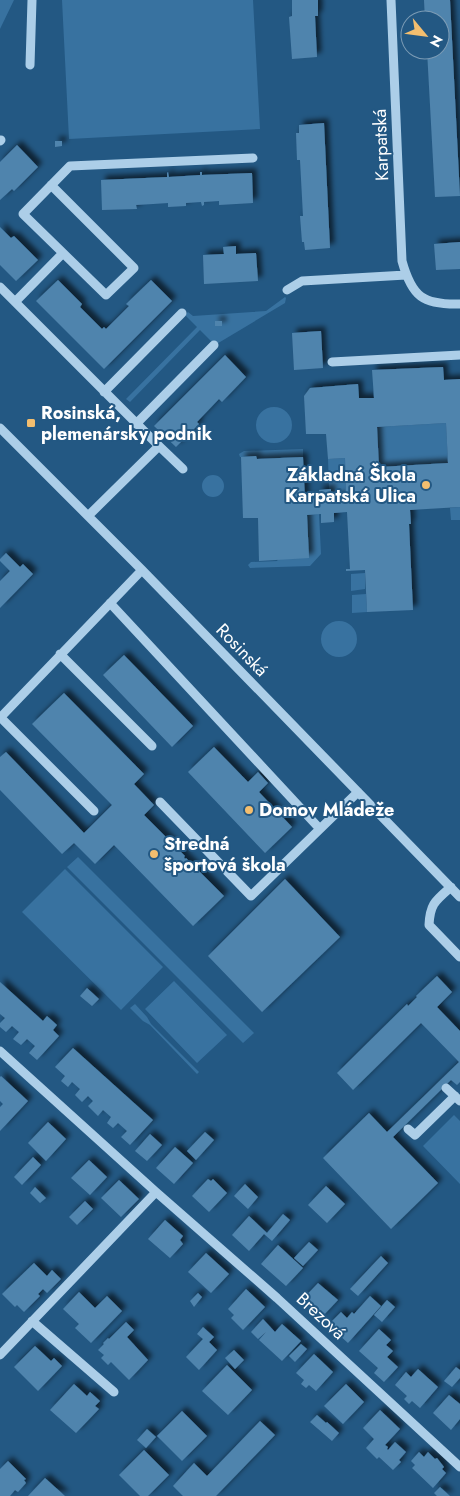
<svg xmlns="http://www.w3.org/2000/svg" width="460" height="1496" font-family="Jost,sans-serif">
<defs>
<filter id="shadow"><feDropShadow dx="4.5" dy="-4.5" stdDeviation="2.5" flood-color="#0009"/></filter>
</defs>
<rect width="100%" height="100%" fill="#235883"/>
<path fill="#3872a0" d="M0 0H14L0 29Z
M62 0H253L260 129 69 139Z
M285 297 286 298 285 303 215 345 200 330 130 402 126 399 197 327 185 315 188 312 193 316 266 311Z
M256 425a18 18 0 1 1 36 0a18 18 0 1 1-36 0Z
M446 423 448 463 379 467 377 427Z
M303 449V457L257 459 256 456 240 457 239 454 244 451Z
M345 458 346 496 331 497V489H329L328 459Z
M202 486a11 11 0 1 1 22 0a11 11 0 1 1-22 0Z
M460 507V520H451L450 508Z
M319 514 321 554 310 566 250 568 248 565 251 562 277 561 307 515Z
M365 573V589L351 591V574Z
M366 594 367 612 352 613V595Z
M321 639a18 18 0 1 1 36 0a18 18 0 1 1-36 0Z
M78 857 254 1033 243 1043 67 867Z
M65 869 163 967 121 1010 22 912Z
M174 981 227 1035 197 1063 145 1009Z
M135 1004 147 1017 151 1024 199 1072 197 1074 150 1025 143 1021 130 1008Z
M454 1115 460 1121V1184L423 1146Z"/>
<path fill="#5084ad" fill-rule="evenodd" filter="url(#shadow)" d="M292 0H318V16H315L317 57 292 59 289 17 292 16Z
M424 0H450L460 196 435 197 427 50H440V20H425Z
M324 123 330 248 305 250 304 242H302L300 216H303L300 160H297L296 133H299V125Z
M55 141H62V146L55 147Z
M17 145 38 167 14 191 12 189 0 200V162Z
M168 172 169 177 200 175V172H202V175L252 173 253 203 219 205V201L204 202V205L202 206 201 202 186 203V206L168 207V203L153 204 136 205 137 209 102 210 101 180 167 177V173Z
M0 227 11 238 14 236 38 260 16 281 0 265Z
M460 242V269L436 270 434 244Z
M236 246V254L256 253 258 281 204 284 203 255 224 254 223 247Z
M58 280 82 304 80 307 102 329 104 327 106 329 129 306 126 304 151 280 172 301 104 369 36 301Z
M215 321H222V326H215Z
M321 331 323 368 294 370 292 333Z
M225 355 246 377 222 402 219 399 197 422 199 424 176 447 154 426Z
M443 367 444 380 460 379V507L410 510 411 524H409L413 610 367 612 365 570 346 571V569H350L347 512 334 513V522L321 523V514L307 515 309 558 259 561 258 518H243L241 457 256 456 257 459 303 457 305 499 319 498V490L329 489H331V497L346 496 345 458 328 459 326 434H306L304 396 310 388 358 384 359 398H374L372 370ZM446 423 448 463 379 467 377 427Z
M6 553 20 567 23 564 33 574 0 608V581L10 571 0 561V559Z
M124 655 193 726 172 747 103 675Z
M64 693 144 774 134 784 154 805 144 815 185 856 184 857 185 859 186 858 224 896 193 926 114 845 95 864 74 843 62 854 0 790V757L6 752 84 833 112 805 32 724Z
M214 747 248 782 258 772 268 783 259 792 292 827 265 853 188 772Z
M285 879 340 937 262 1012 208 956Z
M437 976 452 992 437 1007 460 1031V1082L457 1085 451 1080 393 1137 438 1183 391 1229 323 1158 369 1113 387 1132 459 1062 421 1023 353 1090 337 1073 407 1004 408 1006 417 997 416 996Z
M0 982 43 1021 47 1016 57 1025 53 1030 59 1036 37 1060 29 1053 35 1046 27 1039 21 1045 13 1039 19 1032 12 1026 6 1032 0 1027V1023L5 1018 0 1014Z
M87 988 99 999 92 1006 80 996Z
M73 1048 153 1120 130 1145 121 1137 127 1131 118 1123 113 1128 107 1123 111 1117 103 1110 98 1116 88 1106 93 1101 88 1096 82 1102 75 1095 80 1089 72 1082 68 1087 61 1081 65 1076 55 1067Z
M1 1076 28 1101 0 1131V1107L3 1104 0 1101V1077Z
M48 1122 66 1139 46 1161 28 1143Z
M205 1132 214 1140 196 1160 187 1151Z
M150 1134 162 1145 147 1161 135 1151Z
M175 1147 193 1163 174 1184 156 1168Z
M33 1157 41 1165 22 1185 14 1177Z
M89 1160 107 1177 90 1195 71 1178Z
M208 1179 211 1181 213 1179 227 1193 209 1212 192 1196Z
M119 1180 139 1199 121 1217 101 1198Z
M245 1184 258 1197 248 1209 234 1196Z
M326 1186 345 1204 327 1223 308 1205Z
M35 1187 46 1198 40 1203 30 1193Z
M85 1201 93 1209 77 1225 69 1217Z
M283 1214 290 1220 272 1241 264 1234 249 1251 232 1235 249 1216 267 1233Z
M165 1220 183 1236 180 1240 183 1244 170 1258 148 1239Z
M309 1242 318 1250 303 1266 294 1258Z
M278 1245 303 1268 286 1286 261 1264Z
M206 1253 229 1274 211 1293 188 1272Z
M381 1256 388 1263 358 1296 350 1289Z
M34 1263 47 1276 52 1270 61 1279 47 1293 43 1289 38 1294 40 1296 24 1312 17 1305 15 1307 2 1294Z
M318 1283 338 1300 321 1318 301 1301Z
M246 1289 265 1307 243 1330 231 1318 234 1315 228 1309Z
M79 1292 95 1308 107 1296 122 1311 91 1343 75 1328 79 1324 63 1309Z
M198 1293 202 1297 194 1307 190 1301Z
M370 1296 381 1306 348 1343 328 1325 341 1312 347 1318 352 1312 354 1314Z
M387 1300 395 1307 382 1322 374 1315Z
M263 1319 275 1332 282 1324 301 1341 282 1361 259 1340 266 1332 258 1339 251 1332Z
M126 1322 134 1330 127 1337 148 1360 129 1380 111 1362 108 1365 101 1358 104 1355 98 1350 104 1344 103 1343 108 1338 109 1339Z
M203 1327 214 1337 209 1342 217 1350 199 1370 186 1357 203 1339 197 1334Z
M379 1329 391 1340 386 1345 393 1351 387 1357 398 1367 384 1382 374 1373 378 1368 359 1351Z
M301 1344 307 1349 295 1362 289 1356Z
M35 1346 51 1361 54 1358 62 1366 38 1391 14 1367Z
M234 1350 244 1360 235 1369 225 1358Z
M314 1354 333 1372 316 1391 309 1385 306 1388 301 1384 304 1380 296 1373Z
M227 1365 252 1390 228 1415 202 1391Z
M456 1367 460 1370V1378L452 1387 444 1381Z
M418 1369 438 1387 420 1408 412 1401 409 1404 404 1399 407 1396 395 1385 406 1372 411 1377Z
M74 1384 87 1396 90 1392 100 1401 95 1406 99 1409 76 1433 50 1410Z
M346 1384 364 1402 343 1424 324 1406Z
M449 1395 460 1404V1419L451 1430 433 1413Z
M380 1410 400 1429 385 1445 388 1447 387 1449 388 1450 395 1442 406 1452 399 1460 401 1462 393 1470 379 1457 377 1459 366 1448 374 1439 363 1428Z
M182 1411 207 1436 182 1461 157 1436Z
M317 1415 326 1423 327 1422 339 1433 332 1441 310 1422Z
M260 1421 275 1435 216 1496H183L173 1486 194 1463 207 1476Z
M147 1429 156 1437 146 1448 137 1440Z
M144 1450 169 1475 148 1496H140L119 1475Z
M419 1452 424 1457 428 1452 435 1459 437 1458 444 1467 442 1469 446 1473 433 1488 412 1468 415 1465 411 1461Z
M8 1461 26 1479 24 1480 26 1483 18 1492 15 1490 10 1496H0V1469Z
M45 1478 65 1496H28Z
M440 1487 450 1496H437L434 1493Z"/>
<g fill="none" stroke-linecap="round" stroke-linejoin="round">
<path stroke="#accee8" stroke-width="9" d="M391 0 402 261C412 297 423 305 460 304
M30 65 32 0
M0 141 1 140
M51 185 134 268 106 295 63 253
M0 287 159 446 88 516
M287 290 302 281 406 275
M15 302 63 253 23 214 70 166 253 158
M332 362 460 355
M104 392 182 313
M136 424 214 345
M0 428 142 570 460 897
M159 446 183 469
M110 603 320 829
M60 654 152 746
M0 718 142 570
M1 718 94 811
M160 802 251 896 358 792
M451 887C435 901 430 904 429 925L460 957
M0 1051 156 1192 277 1298 460 1467
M446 1088 460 1101
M408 1129 415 1135 455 1096
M32 1321 114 1392
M0 1355 156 1192"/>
</g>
<g fill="#f3be6f" stroke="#235883" stroke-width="2">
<rect x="26" y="418" width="10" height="10" rx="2.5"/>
<circle cx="426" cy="485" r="5"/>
<circle cx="249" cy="810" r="5"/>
<circle cx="154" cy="854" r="5"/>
</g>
<g text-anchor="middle" stroke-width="4" stroke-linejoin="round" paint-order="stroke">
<g font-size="18" fill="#fff" stroke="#235883">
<text transform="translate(381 145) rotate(-92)" y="6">Karpatská</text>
<text transform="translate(242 650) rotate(46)" y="6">Rosinská</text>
<text transform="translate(321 1316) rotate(43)" y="6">Brezová</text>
</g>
<g font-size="18" font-weight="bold" fill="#fff" stroke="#235883" text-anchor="start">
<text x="41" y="419">Rosinská,<tspan x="41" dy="21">plemenársky podnik</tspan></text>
<text x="416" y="481" text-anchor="end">Základná Škola<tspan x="416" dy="21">Karpatská Ulica</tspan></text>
<text x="259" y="816">Domov Mládeže</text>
<text x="164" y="850">Stredná<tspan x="164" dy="21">športová škola</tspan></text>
</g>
</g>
<g transform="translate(425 35) rotate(119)"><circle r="24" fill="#235883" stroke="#7b9bb5"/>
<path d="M0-4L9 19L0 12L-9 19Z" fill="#f3be6f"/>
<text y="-8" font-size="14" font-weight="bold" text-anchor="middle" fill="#ffffff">N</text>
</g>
</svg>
